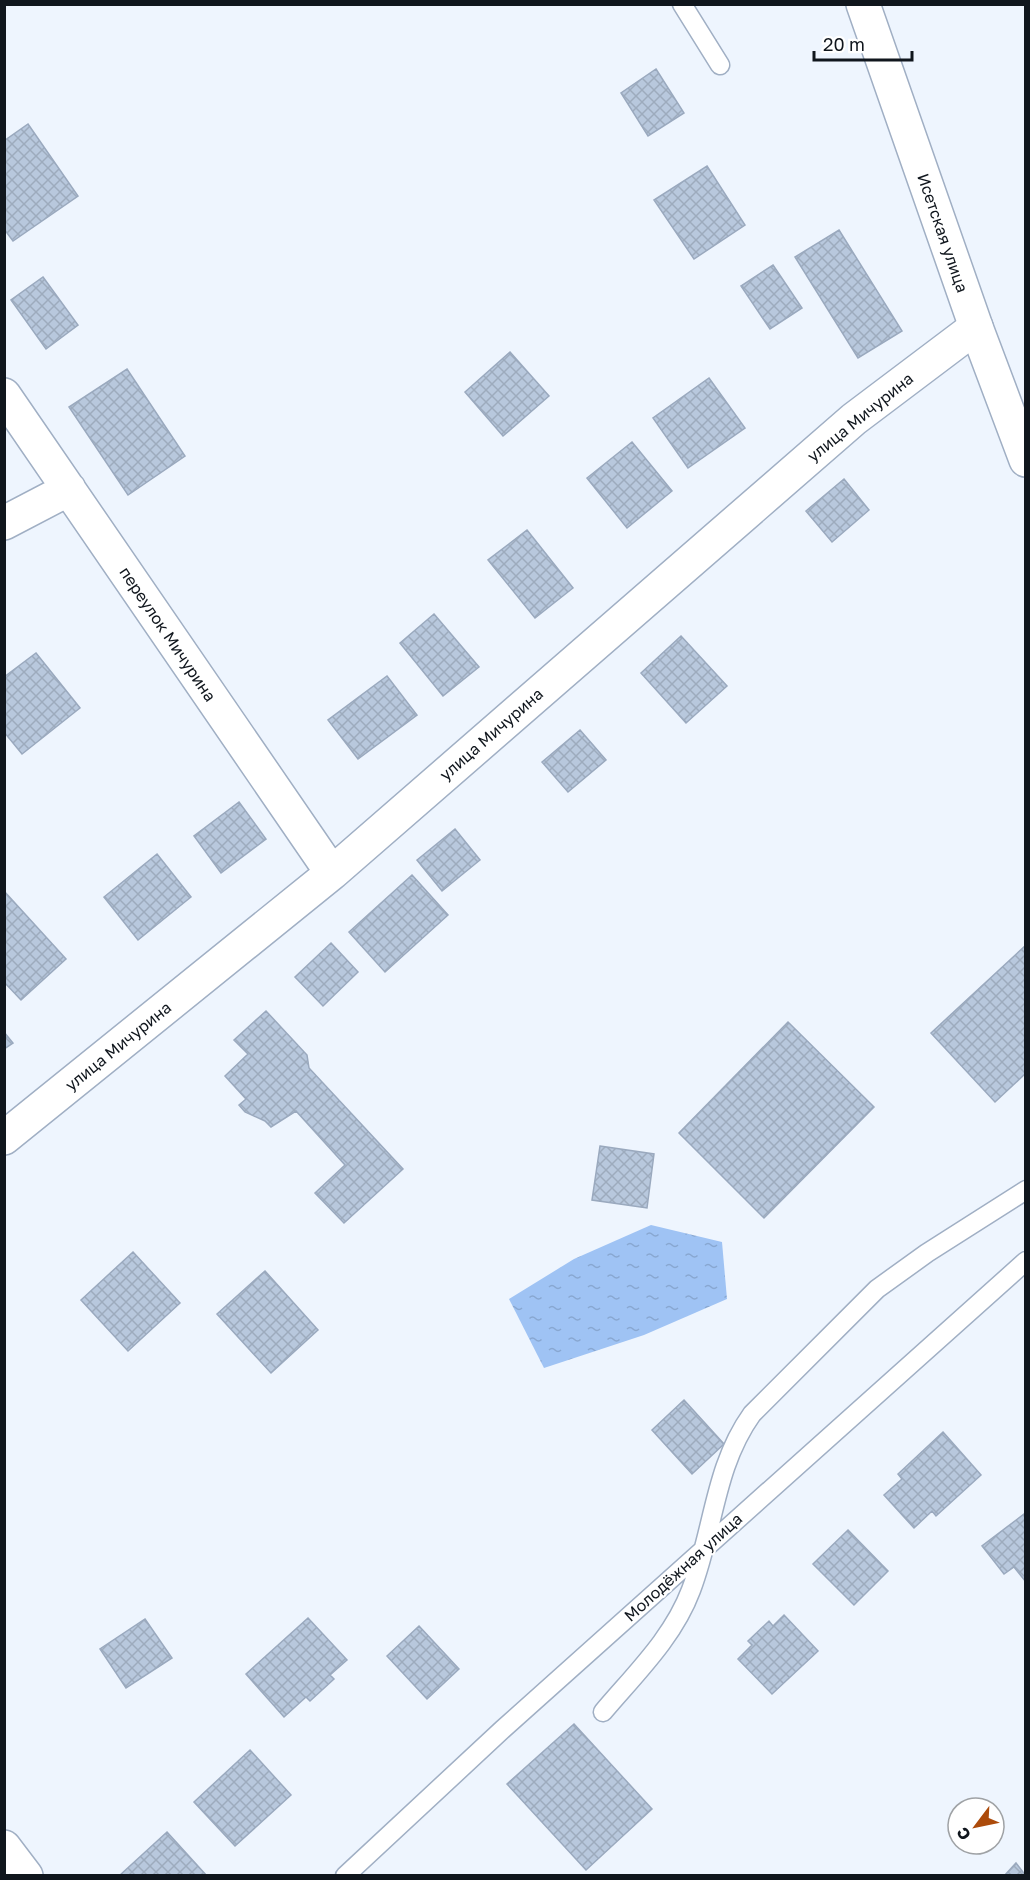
<svg xmlns="http://www.w3.org/2000/svg" width="1030" height="1880" font-family="'Golos Text',sans-serif">
<defs>
<pattern id="water-ripples" width="26" height="14" patternUnits="userSpaceOnUse" patternTransform="scale(1.5)"><rect width="26" height="14" fill="#9fc3f4"/><path d="M2 4q2-2 4 0t4 0M15 11q2-2 4 0t4 0" fill="none" stroke="#88a7d1"/></pattern>
<pattern id="building-cross-hatch" width="8" height="8" patternUnits="userSpaceOnUse" patternTransform="scale(1.5)"><rect width="8" height="8" fill="#b8c8dd"/><path d="M0 0l8 8M0 8l8-8" fill="none" stroke="#9dabbd"/></pattern>
</defs>
<rect width="100%" height="100%" fill="#eef5fe"/>
<path fill="url(#water-ripples)" d="M651 1225 722 1242 727 1299 644 1335 544 1368 509 1299 574 1259Z"/>
<path fill="url(#building-cross-hatch)" stroke="#9aa9be" stroke-width="1.5" d="M656 69 684 113 648 136 621 93Z
M28 124 78 196 13 241 4 229V141Z
M707 166 745 225 694 259 654 200Z
M839 230 902 331 858 358 795 257Z
M773 265 802 308 770 329 741 286Z
M43 277 78 325 46 349 11 300Z
M510 352 549 396 503 436 465 392Z
M127 369 185 456 128 495 69 407Z
M709 378 745 428 688 468 653 418Z
M632 442 672 491 627 528 587 478Z
M844 479 869 510 832 542 806 511Z
M527 530 573 588 535 618 488 560Z
M434 614 479 667 443 696 400 643Z
M681 636 727 686 686 723 641 673Z
M36 653 80 708 22 754 4 732V677Z
M387 676 417 715 358 759 328 720Z
M580 730 606 760 568 792 542 762Z
M239 802 266 839 221 873 194 836Z
M455 829 480 860 442 891 417 860Z
M157 854 191 897 138 940 104 897Z
M412 875 448 915 385 972 349 932Z
M4 891 66 959 21 1000 4 982Z
M331 943 358 972 323 1006 295 977Z
M1026 945V1073L995 1102 931 1033Z
M266 1011 307 1055 309 1068 403 1169 344 1223 315 1193 345 1165 296 1111 271 1127 265 1121 245 1112 239 1105 246 1099 225 1076 248 1054 234 1040Z
M788 1022 874 1107 764 1218 679 1133Z
M4 1032 13 1043 4 1049Z
M600 1146 654 1154 647 1208 592 1200Z
M133 1252 180 1303 128 1351 81 1300Z
M265 1271 318 1330 271 1373 217 1314Z
M684 1400 724 1444 692 1474 652 1430Z
M943 1432 981 1475 936 1516 932 1511 914 1528 884 1495 902 1479 898 1474Z
M1024 1514 1026 1516V1582L1014 1567 1004 1574 982 1546Z
M848 1530 888 1571 854 1605 813 1564Z
M784 1615 818 1651 772 1694 738 1659 752 1645 748 1641 769 1621 773 1626Z
M308 1618 347 1660 330 1675 334 1679 310 1701 306 1697 284 1717 246 1674Z
M145 1619 172 1658 126 1688 100 1649Z
M419 1626 459 1669 427 1699 387 1656Z
M574 1724 652 1809 586 1870 507 1784Z
M250 1750 291 1795 235 1846 194 1802Z
M167 1832 207 1876H119Z
M1016 1863 1026 1876H1004Z"/>
<g fill="none" stroke-linecap="round" stroke-linejoin="round">
<defs>
<path id="service" d="M682 4 720 65
M603 1712C635 1674 673 1638 691 1590 714 1530 714 1467 752 1414L877 1289 927 1253 1026 1190
M345 1876 503 1729 1026 1261"/>
<path id="minor" d="M4 395 332 873
M4 523 69 489
M4 1138 332 873 854 419 976 327
M4 1847 26 1876"/>
<path id="secondary" d="M863 4 976 327 1026 460"/>
</defs>
<use href="#service" stroke="#a0afc4" stroke-width="21"/>
<use href="#minor" stroke="#a0afc4" stroke-width="36"/>
<use href="#secondary" stroke="#a0afc4" stroke-width="36"/>
<use href="#service" stroke="#fff" stroke-width="18"/>
<use href="#minor" stroke="#fff" stroke-width="33"/>
<use href="#secondary" stroke="#fff" stroke-width="33"/>
</g>
<g text-anchor="middle" stroke-width="4.5" stroke-linejoin="round" paint-order="stroke">
<g font-size="16" fill="#10161d" stroke="#fff">
<text transform="translate(943 233) rotate(71)" y="6">Исетская улица</text>
<text transform="translate(860 417) rotate(-39)" y="6">улица Мичурина</text>
<text transform="translate(168 634) rotate(56)" y="6">переулок Мичурина</text>
<text transform="translate(491 734) rotate(-41)" y="6">улица Мичурина</text>
<text transform="translate(118 1046) rotate(-39)" y="6">улица Мичурина</text>
<text transform="translate(683 1567) rotate(-42)" y="6">Молодёжная улица</text>
</g>
</g>
<rect width="1030" height="1880" fill="none" stroke="#10161d" stroke-width="12"/>
<g transform="translate(976 1826) rotate(238)"><circle r="28" fill="#ffffff" stroke="#9fa2a5" stroke-width="1.5"/>
<path d="M0-4.5L10 22L0 15L-10 22Z" fill="#ac4b0b"/>
<text y="-9" font-size="16" font-weight="bold" text-anchor="middle" fill="#10161d">С</text>
</g>
<path d="M814 51v9h98v-9" fill="none" stroke="#10161d" stroke-width="3"/>
<text x="823" y="51" font-size="18" fill="#10161d" stroke="#ffffff" stroke-width="4.5" paint-order="stroke">20 m</text>
</svg>
